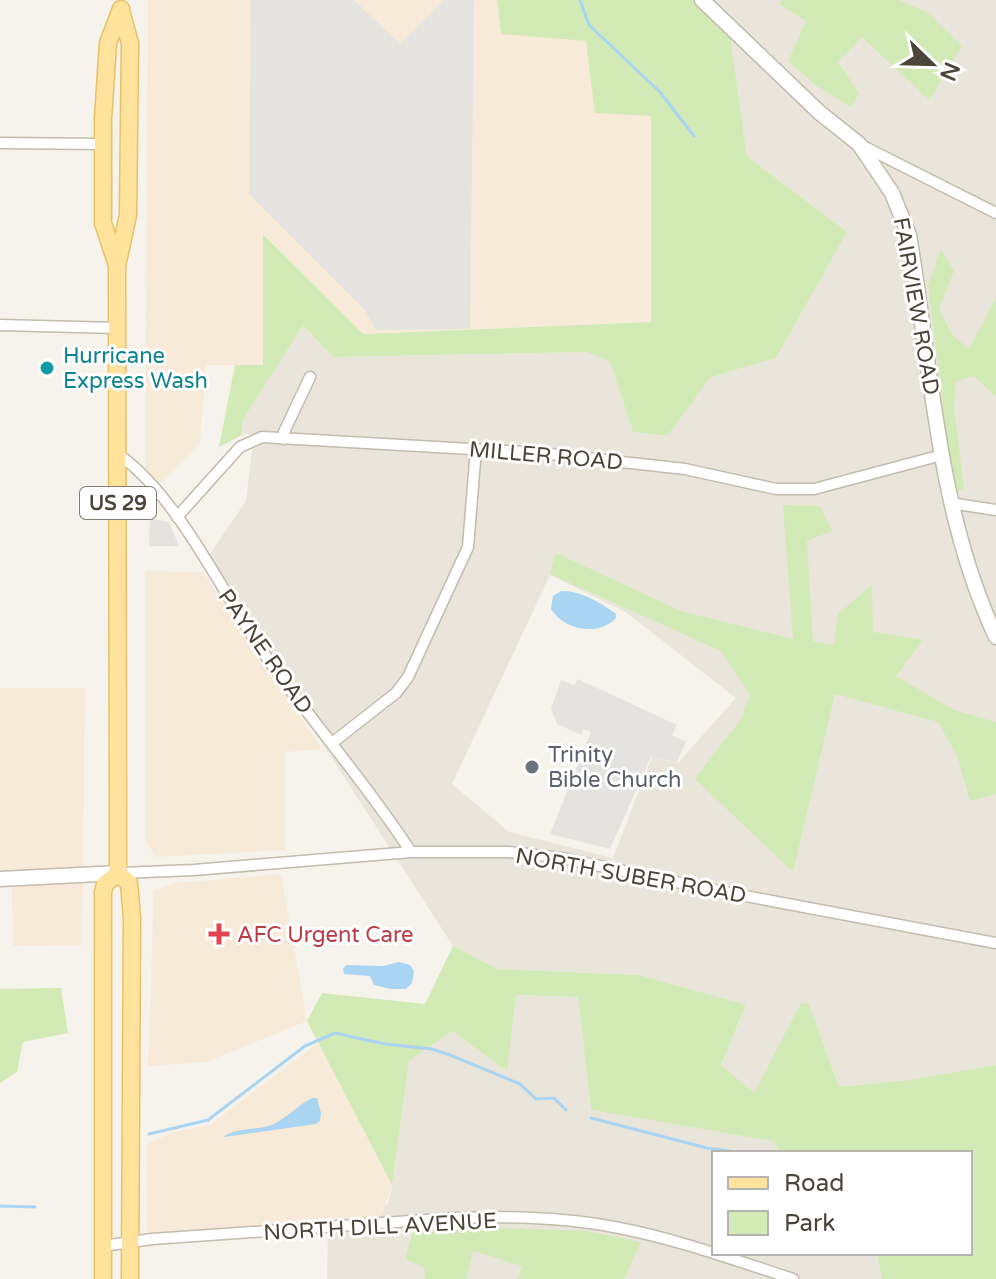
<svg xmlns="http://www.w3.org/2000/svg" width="996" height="1279" font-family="'Varela Round',sans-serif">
<rect width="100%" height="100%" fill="#f6f3ec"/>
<path fill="#eae5da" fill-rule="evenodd" d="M698 0H996V1065L908 1080 839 1087 809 1004 754 1094 721 1065 746 1006 639 975 497 969 453 946 205 561 246 501 254 434 242 435V421L303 324 333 357 586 352 610 360 633 432 666 436 711 377 776 358 847 232 747 156 729 31ZM550 575 627 613 736 698 678 763 652 757 613 858 509 832 452 784Z
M515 995 578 997 591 1110 772 1141 781 1153H714V1253H877L882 1279H327L328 1225 388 1204 392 1185 409 1061 452 1031 506 1070Z"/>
<path fill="#f7ead8" d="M148 0H497L501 34 586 41 651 116V322L363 334 264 234 263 365H206L200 443 145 498Z
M145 571 203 572 322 749 285 752V850L156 857 145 840Z
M0 688H85L82 945 13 946 12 880 0 879Z
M281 874 307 1021 206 1062 148 1066 154 890 177 883Z
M318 1043 392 1185 381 1218 328 1225 147 1234V1144L173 1132 210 1125Z"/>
<path fill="#d2eab5" d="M497 0H698L729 30 747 156 847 232 776 358 711 377 667 436 633 432 610 361 586 352 333 357 303 325 242 421V435L219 447 235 365H263V234L363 334 651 322V116L595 113 586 41 501 34Z
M782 0H899L928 13 962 46 929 100 862 37 838 62 859 93 851 107 817 86 788 61 806 21 779 4Z
M941 249 954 271 939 308 952 335 969 349 996 298V397L974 376 956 382 954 408 964 489 953 493 928 285Z
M783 505 820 506 832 531 807 541 813 642 834 645 838 614 872 585 873 632 923 640 896 676 954 710 996 722V794L970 801 957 755 938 722 835 694 793 872 695 779 741 719 750 695 721 651 550 574 556 553 681 611 793 639Z
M453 946 497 969 639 975 746 1005 721 1065 754 1093 801 1003 809 1004 839 1087 908 1080 996 1065V1279H882L877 1253H970V1153H781L772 1141 591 1110 578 997 516 995 507 1071 452 1031 409 1061 392 1185 307 1021 322 993 425 1004Z
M61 988 68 1033 23 1042 17 1072 0 1083V989Z
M499 1228 587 1231 641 1242 624 1279H517L522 1266 473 1251 466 1279H425L424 1267 405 1259 413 1232Z"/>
<path fill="#e5e3e0" d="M251 0H354L400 44 444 0H474L470 329 376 330 365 310 249 194Z
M150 518 169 522 179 546H149Z
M578 679 677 725 672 735 686 742 677 762 651 757 610 849 550 834 591 732 583 729 581 735 557 724 551 709 561 680 574 685Z"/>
<path fill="#a9d4f2" d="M561 591C579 590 602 603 616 614V618C598 637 564 630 551 609L553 596Z
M399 962 410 965 414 971 412 983 406 989H391L374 985 370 976 344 974 343 969 346 965 383 966Z
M313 1098H317L321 1113 320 1121 316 1124 223 1137C236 1127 258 1131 274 1124 288 1117 299 1104 313 1098Z"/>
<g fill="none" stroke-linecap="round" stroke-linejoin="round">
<path stroke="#a9d4f2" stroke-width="3" d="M580 0 589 25 660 92 694 136
M591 1118 707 1148 744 1153
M149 1134 208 1120 305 1046 335 1033 385 1044 432 1049 450 1055 520 1084 536 1099 554 1098 566 1110
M0 1206 35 1207"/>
<defs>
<path id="minor" d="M0 143 104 144
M859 144 996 213
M0 325 117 328
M283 439 284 432 310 377
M118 454C179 497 222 593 265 655 312 722 367 784 411 852
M950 503 996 510
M177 517 240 447 262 437 541 453 685 469 776 489H814L942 455
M332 743 396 693 408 677 468 547 476 449
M120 873 194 870 411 852H509L562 858 724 892 996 943
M103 1246 152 1239 454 1218C506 1216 563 1217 614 1227 674 1238 735 1260 793 1279"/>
<path id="tertiary" d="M702 0 820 113 859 144 892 193 909 235C932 370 937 511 996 637
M0 879 118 873"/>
<path id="primary" d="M117 265 103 223V119L108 43 121 9
M118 873 117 266 128 215 130 43 121 11
M118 873 129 883 132 918 130 1279
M103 1279V892L105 884 118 873"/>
</defs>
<use href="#minor" stroke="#c2bbae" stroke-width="13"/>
<use href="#tertiary" stroke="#c2bbae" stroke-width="17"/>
<use href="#primary" stroke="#e6c16a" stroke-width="19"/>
<use href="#minor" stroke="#fff" stroke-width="10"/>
<use href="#tertiary" stroke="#fff" stroke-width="14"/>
<use href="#primary" stroke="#ffe39c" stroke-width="16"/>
</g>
<circle fill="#0f9aa8" stroke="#fff" stroke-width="3" cx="47" cy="368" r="8"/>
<circle fill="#6b7280" stroke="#fff" stroke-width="3" cx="532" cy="767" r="8"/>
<path fill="#e0444e" stroke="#fff" stroke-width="3" d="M215 922h8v8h8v8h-8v8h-8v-8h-8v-8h8z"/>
<g text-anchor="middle" stroke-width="6" stroke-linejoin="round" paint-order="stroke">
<rect fill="#fff" stroke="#817c74" stroke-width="2" x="80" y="487" width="76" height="32" rx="6"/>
<g font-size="20" font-weight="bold" fill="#4b4439">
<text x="118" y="510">US 29</text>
</g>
<g font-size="22" fill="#4b4439" stroke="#fff">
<text transform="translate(917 306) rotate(80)" y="8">FAIRVIEW ROAD</text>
<text transform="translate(546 455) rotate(5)" y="8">MILLER ROAD</text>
<text transform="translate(266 651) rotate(55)" y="8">PAYNE ROAD</text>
<text transform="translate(631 875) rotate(10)" y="8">NORTH SUBER ROAD</text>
<text transform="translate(380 1226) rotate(-3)" y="8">NORTH DILL AVENUE</text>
</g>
<g font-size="22" fill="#0d838f" stroke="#fff" text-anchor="start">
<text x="63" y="363">Hurricane<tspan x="63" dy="25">Express Wash</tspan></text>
</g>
<g font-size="22" fill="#5b616d" stroke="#fff" text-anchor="start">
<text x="548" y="762">Trinity<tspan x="548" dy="25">Bible Church</tspan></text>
</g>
<g font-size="22" fill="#be3a42" stroke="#fff" text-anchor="start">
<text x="237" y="942">AFC Urgent Care</text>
</g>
</g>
<rect x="712" y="1151" width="260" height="104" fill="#ffffff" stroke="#b7b4b0" stroke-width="2"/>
<rect x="728" y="1177" width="40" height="12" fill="#ffe39c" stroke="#b7b4b0" stroke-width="2"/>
<text x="784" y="1191" font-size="24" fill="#4b4439">Road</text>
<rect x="728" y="1211" width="40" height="24" fill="#d2eab5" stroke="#b7b4b0" stroke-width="2"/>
<text x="784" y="1231" font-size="24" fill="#4b4439">Park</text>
<g transform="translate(932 64) rotate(113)" stroke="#ffffff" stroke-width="6" paint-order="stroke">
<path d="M0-6L14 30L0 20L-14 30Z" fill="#4b4439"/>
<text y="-12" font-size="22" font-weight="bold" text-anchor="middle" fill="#4b4439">N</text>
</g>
</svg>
